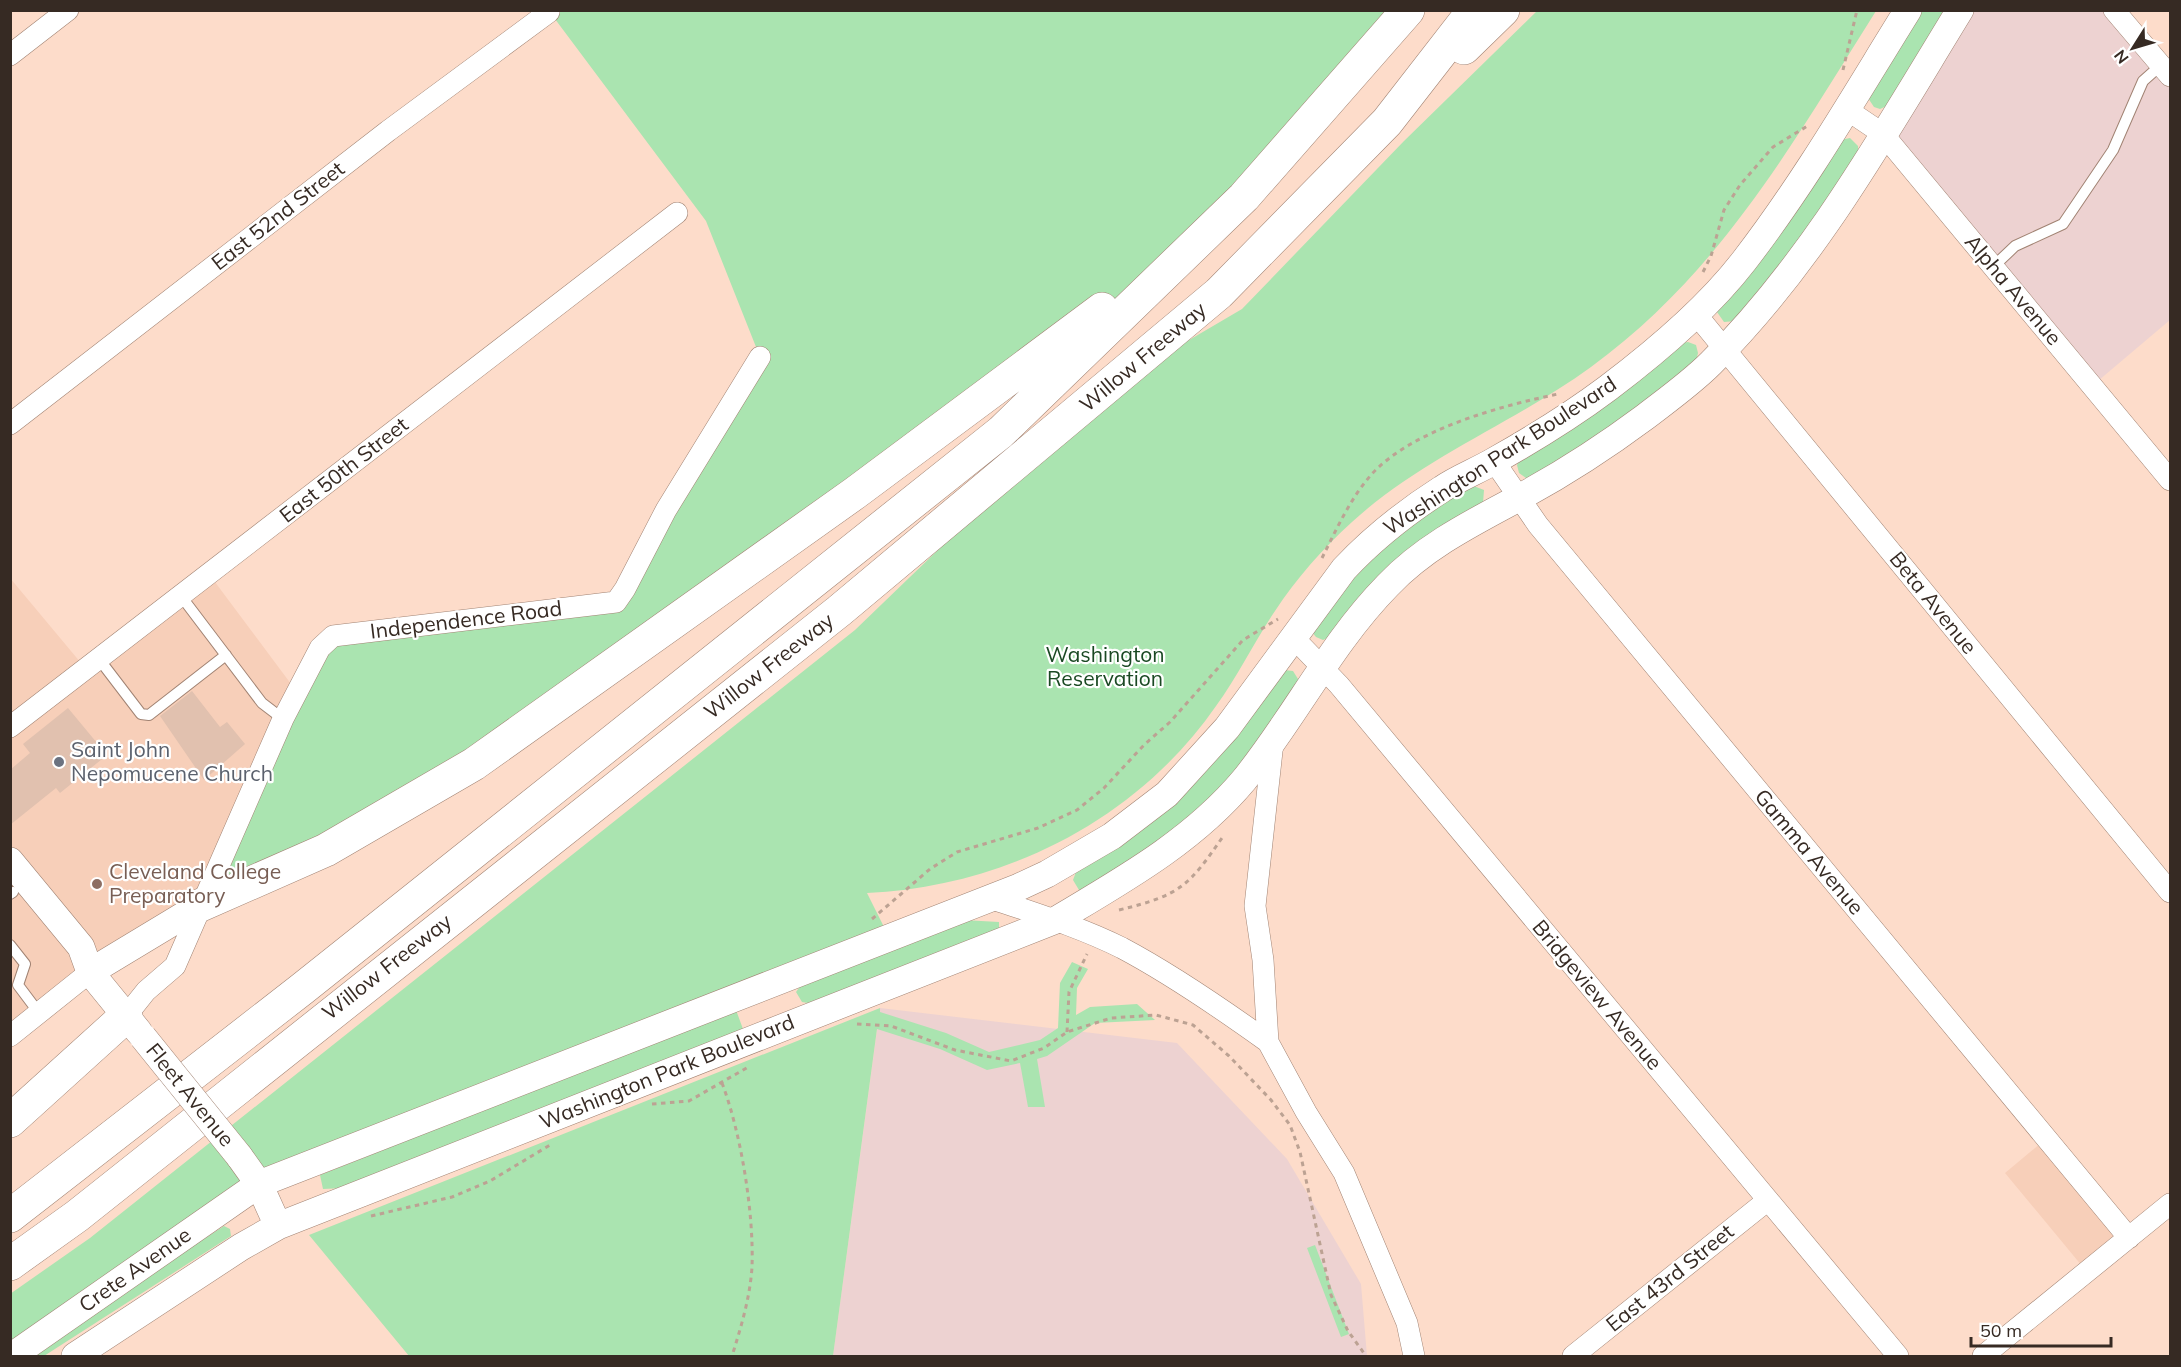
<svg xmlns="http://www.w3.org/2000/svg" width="2181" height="1367" font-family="Mulish,sans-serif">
<rect width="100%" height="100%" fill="#fddcca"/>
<path fill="#f7cfb9" d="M209 574 297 692 240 882 10 1036V578L86 669Z
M2047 1138 2129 1238 2087 1272 2005 1173Z"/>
<path fill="#edd2d1" d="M1960 11H2114L2170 76V320L2092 386 1883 134Z
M880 1008 1177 1043 1287 1159 1361 1284 1367 1356H833Z"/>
<path fill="#aae4b0" d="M549 11H1408L1244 197 1071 334 474 764 201 905 320 648 604 604 760 357 706 221Z
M1537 11H1876C1792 144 1721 272 1591 367 1514 423 1423 457 1352 522 1323 548 1296 579 1275 611 1254 642 1238 676 1216 706 1137 820 1004 887 867 893L889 937 290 1170 10 1356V1294L90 1238 855 630 1104 390 1242 309 1404 141Z
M1921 11H1948L1889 105 1880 109 1874 107 1868 98Z
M1850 138 1858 146V152L1798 245 1736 321 1724 322 1717 312 1840 140Z
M1688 342 1696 345 1698 353 1696 361 1646 404 1533 477 1526 478 1519 473 1517 465 1521 458 1682 343Z
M1471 485 1484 490 1483 503 1330 637 1323 640 1316 637 1312 632 1332 599 1399 533Z
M1284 670 1293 671 1298 679V685L1244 762 1197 811 1169 838 1087 890H1079L1073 880 1076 872Z
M963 920 999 922V929L808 1003 802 1002 796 992 804 981Z
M1072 962 1088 969 1077 988 1076 1015 1090 1007 1137 1004 1155 1020 1095 1023 1047 1056 1037 1059 1045 1107H1028L1020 1063 987 1070 940 1049 877 1029 833 1356H409L309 1235 880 1008V1012L946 1033 989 1052 1040 1040 1058 1028 1060 983Z
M736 1010 743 1029 344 1188 323 1189 320 1175Z
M224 1226 230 1229 231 1236 44 1356H22Z
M1315 1245 1349 1334 1341 1337 1307 1248Z"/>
<path fill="#e1c1af" d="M192 691 220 727 227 722 245 744 204 780 160 716Z
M68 708 107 755 60 793 56 788 10 825V770L30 753 23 744Z"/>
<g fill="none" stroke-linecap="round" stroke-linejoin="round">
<defs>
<path id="service" d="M1993 267 2015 246 2063 224 2113 150 2143 81 2161 65
M181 596 262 703 283 719
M99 659 141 714 149 715 226 655
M10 894 13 892
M10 945 25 964 18 985 39 1013"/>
<path id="minor" d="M2114 10 2170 76
M10 55 68 10
M1846 109 1883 134 2170 480
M1695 313 2170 892
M10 424 388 131 549 12
M1494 461 1538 525 2129 1238
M1292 636 1339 685 1898 1356
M10 727 677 213
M1273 742 1255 906 1263 960 1268 1042 1306 1112 1344 1173 1407 1323 1414 1356
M990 898C1034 913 1080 927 1122 948 1173 975 1222 1009 1268 1042
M126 1016 146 991 175 966 283 719 320 648 333 636 616 602 625 589 666 510 760 357
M10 1036 90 972
M1573 1356 1768 1200
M1983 1356 2170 1204"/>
<path id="tertiary" d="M10 861 81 947 90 972 139 1032
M90 972 201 905
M239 1156 259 1184 278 1226
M12 1356 259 1184 1019 887 1047 874 1112 836 1167 794 1227 728 1344 569C1373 538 1406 512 1442 489 1458 478 1477 471 1494 461 1533 439 1572 415 1608 388 1657 351 1707 309 1744 261 1805 182 1855 95 1908 10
M75 1356 241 1247 278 1226 1056 920C1123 880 1193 841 1244 780 1295 717 1331 643 1388 585 1426 545 1476 521 1524 495 1566 472 1606 446 1645 417 1667 400 1691 383 1711 363 1813 262 1885 132 1960 10"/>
<path id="motorway" d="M1464 48 1503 10
M201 905 326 850 474 764 855 493 1102 309
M10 1121 126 1016
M10 1216 302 989 1001 432 1244 197 1408 10
M10 1264 77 1216 839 611 1219 293 1387 122 1474 10"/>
</defs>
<use href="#service" stroke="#a18373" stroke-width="12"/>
<use href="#minor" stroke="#a18373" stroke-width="22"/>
<use href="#tertiary" stroke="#a18373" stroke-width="28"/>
<use href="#motorway" stroke="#a18373" stroke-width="34"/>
<path stroke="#bca293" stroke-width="3" stroke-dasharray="4.5 4.5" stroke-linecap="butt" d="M1843 70 1857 10
M1703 272 1711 256 1724 210 1740 185 1773 147 1809 125
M1322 558C1336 530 1350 499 1371 475 1411 430 1500 406 1558 394
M1119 910C1181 895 1189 886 1224 835
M872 919 930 869 957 852 1038 828 1077 810 1104 788 1144 745 1170 722 1243 640 1278 619
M857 1024 891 1026 955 1050 1011 1061 1044 1048 1067 1032 1111 1018 1156 1015 1193 1025 1229 1056 1271 1100 1290 1125 1300 1152 1331 1295 1348 1331 1366 1356
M1067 1032 1069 992 1087 954
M722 1083C741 1133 754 1213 752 1267 750 1298 741 1327 732 1356
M652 1104 689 1101 750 1066
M371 1216 452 1197 490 1181 550 1145"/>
<use href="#service" stroke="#fff" stroke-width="10"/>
<use href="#minor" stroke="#fff" stroke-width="21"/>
<use href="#tertiary" stroke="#fff" stroke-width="27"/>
<use href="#motorway" stroke="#fff" stroke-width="33"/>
<defs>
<path id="tertiary-bridge" d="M143 1037 239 1156"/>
</defs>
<use href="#tertiary-bridge" stroke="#a18373" stroke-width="28" stroke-linecap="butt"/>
<use href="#tertiary-bridge" stroke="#fff" stroke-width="27"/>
</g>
<circle fill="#6b7280" stroke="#fff" stroke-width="2" cx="59" cy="762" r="6"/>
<circle fill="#8d6e63" stroke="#fff" stroke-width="2" cx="97" cy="884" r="6"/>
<g text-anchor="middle" stroke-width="4.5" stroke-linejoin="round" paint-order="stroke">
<g font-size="21" fill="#362a23" stroke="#fff">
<text transform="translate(278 216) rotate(-38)" y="7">East 52nd Street</text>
<text transform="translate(2013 290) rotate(50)" y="7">Alpha Avenue</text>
<text transform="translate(1143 357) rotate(-40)" y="7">Willow Freeway</text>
<text transform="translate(1500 456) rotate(-33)" y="7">Washington Park Boulevard</text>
<text transform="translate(344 470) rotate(-38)" y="7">East 50th Street</text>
<text transform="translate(1933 603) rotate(51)" y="7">Beta Avenue</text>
<text transform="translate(466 620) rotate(-7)" y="7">Independence Road</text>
<text transform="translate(769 666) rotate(-38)" y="7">Willow Freeway</text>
<text transform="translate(1809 852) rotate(50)" y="7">Gamma Avenue</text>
<text transform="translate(387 967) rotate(-38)" y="7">Willow Freeway</text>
<text transform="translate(1597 995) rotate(50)" y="7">Bridgeview Avenue</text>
<text transform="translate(667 1072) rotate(-22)" y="7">Washington Park Boulevard</text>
<text transform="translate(190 1095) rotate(51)" y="7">Fleet Avenue</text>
<text transform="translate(135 1270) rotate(-35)" y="7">Crete Avenue</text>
<text transform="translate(1670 1278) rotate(-39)" y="7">East 43rd Street</text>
</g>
<g font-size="21" fill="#1a4923" stroke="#fff">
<text x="1105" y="662">Washington<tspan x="1105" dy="24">Reservation</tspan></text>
</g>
<g font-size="21" fill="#5b616d" stroke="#fff" text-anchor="start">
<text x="71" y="757">Saint John<tspan x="71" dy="24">Nepomucene Church</tspan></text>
</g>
<g font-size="21" fill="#785e54" stroke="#fff" text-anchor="start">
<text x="109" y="879">Cleveland College<tspan x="109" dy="24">Preparatory</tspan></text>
</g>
</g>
<rect width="2181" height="1367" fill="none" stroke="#362a23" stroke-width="24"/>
<g transform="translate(2133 48) rotate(233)" stroke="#ffffff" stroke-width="4.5" paint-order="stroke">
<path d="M0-4.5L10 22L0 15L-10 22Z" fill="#362a23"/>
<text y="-9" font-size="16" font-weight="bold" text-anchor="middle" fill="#362a23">N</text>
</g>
<path d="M1971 1337v9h140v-9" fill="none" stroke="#362a23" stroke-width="3"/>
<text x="1980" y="1337" font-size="18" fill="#362a23" stroke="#ffffff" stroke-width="4.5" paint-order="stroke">50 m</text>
</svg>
